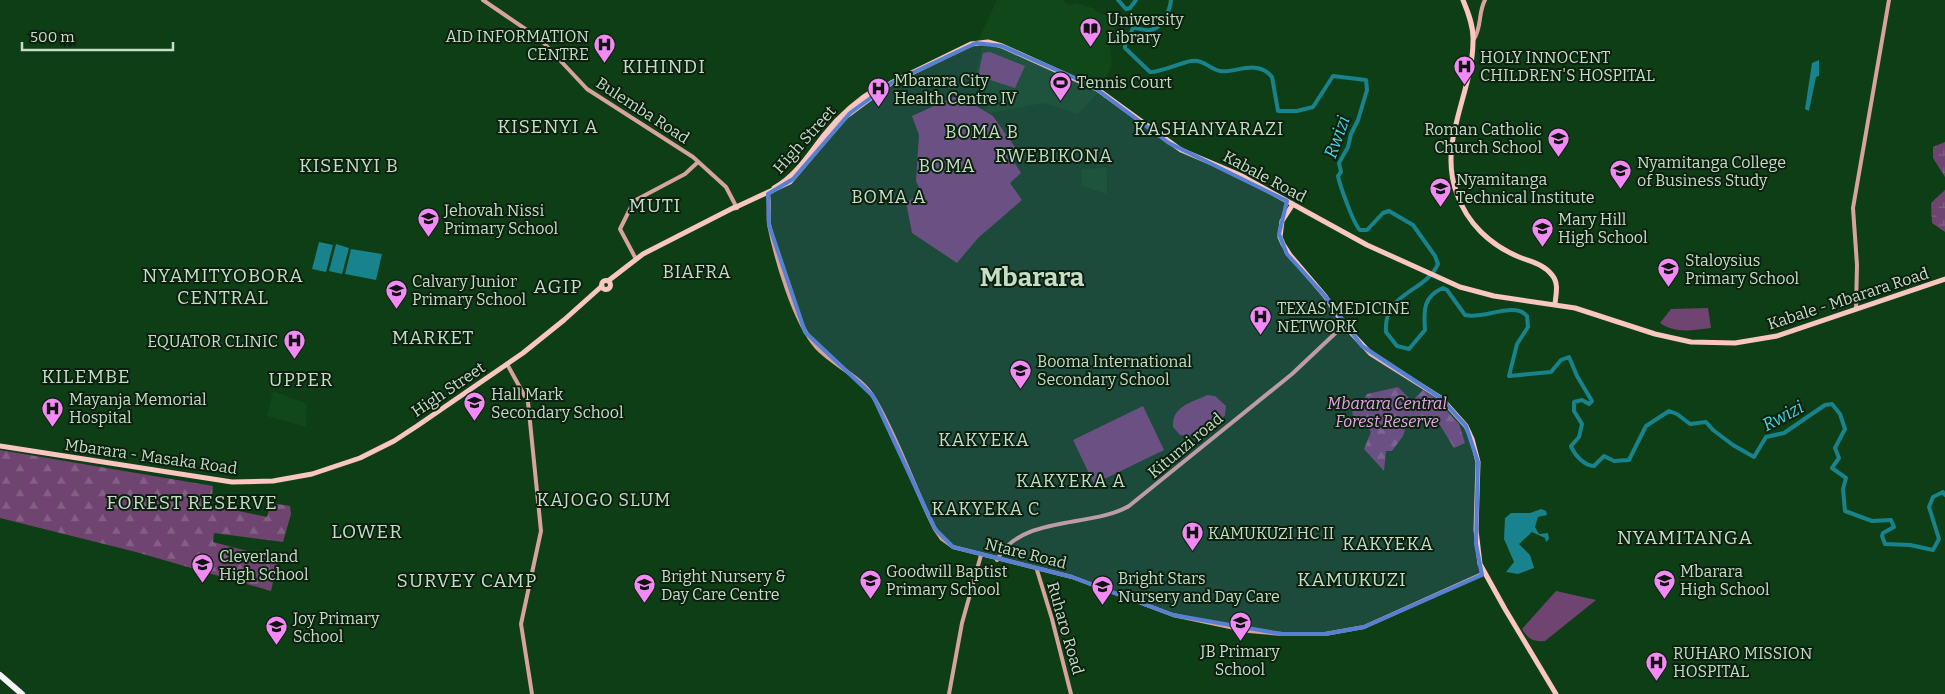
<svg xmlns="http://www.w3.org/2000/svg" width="1945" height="694" font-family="Bitter,serif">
<defs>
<pattern id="forest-firs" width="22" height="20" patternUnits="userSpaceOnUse" patternTransform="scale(1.25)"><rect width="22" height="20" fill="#704471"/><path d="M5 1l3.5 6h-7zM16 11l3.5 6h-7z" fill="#835f84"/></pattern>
<pattern id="wetland-marsh" width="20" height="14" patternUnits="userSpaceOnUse" patternTransform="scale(1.25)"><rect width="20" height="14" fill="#704471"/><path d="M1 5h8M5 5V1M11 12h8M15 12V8" fill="none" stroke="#835f84"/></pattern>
</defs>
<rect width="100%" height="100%" fill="#0e3e16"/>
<path fill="#10481a" d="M997 0H1062L1069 5 1076 3 1093 8 1099 13 1110 16 1115 32 1109 43 1112 65 1101 88 1002 45 978 41Z
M983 45 998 47 1098 92 1078 114 1044 103 990 113 985 110 988 98 976 73Z
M1107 168V194L1082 186V169Z
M273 391 307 404 306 427 267 416Z"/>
<path fill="#704471" d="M990 52 1025 66 1015 88 978 76 983 53Z
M958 95 993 116 1017 150 1009 154 1021 173 1010 183 1022 200 978 238 957 263 912 233 906 202 922 194 916 181 919 135 912 116Z
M1708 308 1711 328C1693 330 1675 334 1660 323L1671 309Z
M1207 395 1215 396 1226 406 1225 415 1220 422 1189 436 1180 435 1173 427C1172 406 1191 403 1207 395Z
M1143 406 1164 450 1094 484 1073 440Z
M1556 591 1596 600 1545 641C1533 642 1528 639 1522 629Z"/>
<path fill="url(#forest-firs)" d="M1398 387 1412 401 1423 390 1434 397 1459 424 1465 443 1454 448 1440 425 1409 416 1403 436 1392 451H1386L1384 471 1364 449 1371 432 1362 419 1354 421 1351 405 1355 407 1362 403 1367 394Z
M0 450 213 486 211 505 267 517 271 503 290 506 291 514 283 542 214 533 213 542 278 559 271 591 136 552 0 518Z"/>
<path fill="url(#wetland-marsh)" d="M1945 142V177L1933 158V147Z
M1945 190V232L1932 223 1931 203Z"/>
<path fill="#18828d" d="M1819 60V76L1816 77 1809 111 1805 109 1812 63Z
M319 242 333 245 326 272 312 269Z
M336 244 349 248 342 274 329 271Z
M351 249 382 254 376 280 345 274Z
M1541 509 1546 511 1547 515 1538 517 1535 527 1539 534 1548 533 1549 539 1546 542 1545 538 1532 532 1519 544 1530 555 1534 568 1518 574 1506 572 1514 562 1504 539 1505 518 1511 513H1530Z"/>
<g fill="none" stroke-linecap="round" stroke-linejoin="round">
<path stroke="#18828d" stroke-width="4" d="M1118 0 1126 9 1130 8 1136 0
M1171 0C1170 10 1162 29 1150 30 1145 31 1139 28 1133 28L1125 45V48L1150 72C1158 73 1180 63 1191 61 1204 59 1209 69 1220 71 1234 74 1257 58 1272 77L1278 111H1297L1313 107 1333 76 1366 80 1367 90 1358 120 1351 134 1348 147 1339 163 1341 172 1338 176C1340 186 1354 225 1360 230H1367L1383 213 1389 211 1413 225 1435 256 1438 264C1425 293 1383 292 1386 332L1397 346 1409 349 1425 330C1424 312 1422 297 1443 288L1447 290 1465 315C1483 320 1514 301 1527 316L1528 327 1517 344 1509 376 1551 372 1561 360 1569 357 1577 376 1592 401 1589 404 1582 400 1574 402V411L1582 424 1579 437 1571 446C1574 454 1584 466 1594 466L1604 456 1614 461 1629 460 1646 426 1669 411 1677 414 1690 424 1706 422 1713 430 1733 445 1754 457 1766 437 1784 433 1825 405 1832 404 1840 414 1845 429 1835 448 1839 458 1832 468 1846 478 1843 489 1845 511 1872 521 1891 520 1894 527 1883 533 1882 536 1885 544 1910 545 1933 550 1939 539 1929 507 1933 497 1943 492 1945 495"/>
<path stroke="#d6a39d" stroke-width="4" d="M483 0 540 39 587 89 693 157 726 187 737 208
M1474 39C1482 26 1478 13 1485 0
M768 194C770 204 768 214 769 224 776 259 794 322 817 348 834 366 861 376 874 398 899 440 913 486 935 529L942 539 953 547 1072 577 1173 615 1249 631 1282 634H1325L1364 627 1484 573
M636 259 620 229 634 201 685 174 698 162
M1856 309 1857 265 1853 208 1889 0
M507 364 528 402 541 531 521 624 532 694
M997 560C1019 515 1092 528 1129 506L1292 374 1344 325
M1037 570 1052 619 1071 694
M949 694 962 623 981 555"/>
<path stroke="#fbc6c0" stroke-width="5" d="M1463 0C1468 12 1474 27 1473 41 1473 93 1437 142 1457 194 1467 223 1490 245 1519 257 1531 262 1544 264 1552 275 1559 283 1556 294 1555 304
M774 188C796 176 809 154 824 135 840 115 857 100 879 87
M1293 204 1282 221 1280 237 1283 244 1290 255 1325 296 1344 325 1371 354 1441 398 1466 426 1472 439 1478 462 1476 530 1480 564 1505 609 1556 694
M734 208 790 182 844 118 891 83 971 44 988 42 1002 46 1097 89 1181 150 1240 175 1367 245 1460 287 1494 296 1575 308 1655 334 1691 342 1735 343 1777 336 1945 279
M601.5 285a4.5 4.5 0 1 1 9 0a4.5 4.5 0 1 1-9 0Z
M608 281 643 254 735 207
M0 446 232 482 273 481 312 474 360 458 394 441 417 426 523 353 564 320 602 286"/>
<path stroke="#f4f4f4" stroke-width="6" d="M0 675 22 694"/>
</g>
<path fill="#5880d2" fill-opacity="0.2" stroke="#5880d2" stroke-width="4" stroke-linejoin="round" d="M976 43 1002 46 1091 85 1169 143 1287 201 1279 234 1287 254 1325 296 1362 346 1441 398 1466 426 1478 462 1476 544 1482 575 1364 627 1325 634H1282L1173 615 1072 577 953 547 935 529 873 396 805 332 769 225 768 194 793 179 850 113 891 83Z"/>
<defs>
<symbol id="library-pin" viewBox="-11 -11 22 30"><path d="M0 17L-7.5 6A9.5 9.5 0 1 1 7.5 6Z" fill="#f18af4" stroke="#0d200f"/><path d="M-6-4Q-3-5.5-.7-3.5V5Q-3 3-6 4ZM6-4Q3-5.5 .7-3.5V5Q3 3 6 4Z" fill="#111"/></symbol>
<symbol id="hospital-pin" viewBox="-11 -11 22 30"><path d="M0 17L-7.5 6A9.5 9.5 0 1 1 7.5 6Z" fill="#f18af4" stroke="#0d200f"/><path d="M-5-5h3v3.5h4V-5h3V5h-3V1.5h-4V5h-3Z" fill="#111"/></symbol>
<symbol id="stadium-pin" viewBox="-11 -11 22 30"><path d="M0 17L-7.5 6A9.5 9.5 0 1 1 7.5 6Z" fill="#f18af4" stroke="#0d200f"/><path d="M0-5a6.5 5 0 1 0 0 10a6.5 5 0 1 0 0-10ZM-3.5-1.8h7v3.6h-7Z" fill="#111"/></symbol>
<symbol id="school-pin" viewBox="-11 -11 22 30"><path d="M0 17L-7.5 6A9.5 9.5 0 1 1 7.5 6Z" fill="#f18af4" stroke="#0d200f"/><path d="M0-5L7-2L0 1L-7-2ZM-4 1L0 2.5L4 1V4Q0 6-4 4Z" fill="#111"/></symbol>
</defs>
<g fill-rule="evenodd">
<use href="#library-pin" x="1078" y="16" width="25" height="34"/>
<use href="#hospital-pin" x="592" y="32" width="25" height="34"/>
<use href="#hospital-pin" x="1452" y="54" width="25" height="34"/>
<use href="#stadium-pin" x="1048" y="70" width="25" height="34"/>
<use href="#hospital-pin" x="866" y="76" width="25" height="34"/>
<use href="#school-pin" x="1546" y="126" width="25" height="34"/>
<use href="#school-pin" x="1608" y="158" width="25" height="34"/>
<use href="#school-pin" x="1428" y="176" width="25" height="34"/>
<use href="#school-pin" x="416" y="206" width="25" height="34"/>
<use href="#school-pin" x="1530" y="216" width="25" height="34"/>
<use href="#school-pin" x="1656" y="256" width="25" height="34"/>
<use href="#school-pin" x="384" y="278" width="25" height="34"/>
<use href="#hospital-pin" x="1248" y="304" width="25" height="34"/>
<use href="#hospital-pin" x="282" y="328" width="25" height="34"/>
<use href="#school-pin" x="1008" y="358" width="25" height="34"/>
<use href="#school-pin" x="462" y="390" width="25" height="34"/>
<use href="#hospital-pin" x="40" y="396" width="25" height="34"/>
<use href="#hospital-pin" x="1180" y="520" width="25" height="34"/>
<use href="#school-pin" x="190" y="552" width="25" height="34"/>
<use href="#school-pin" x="858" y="568" width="25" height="34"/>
<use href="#school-pin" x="1652" y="568" width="25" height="34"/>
<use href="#school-pin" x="632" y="572" width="25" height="34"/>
<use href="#school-pin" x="1090" y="574" width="25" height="34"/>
<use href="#school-pin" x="1228" y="610" width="25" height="34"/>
<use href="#school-pin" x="264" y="614" width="25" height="34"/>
<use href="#hospital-pin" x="1644" y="650" width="25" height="34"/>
</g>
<g text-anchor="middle" stroke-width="4" stroke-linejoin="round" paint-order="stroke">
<g font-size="16" fill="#c5dec6" stroke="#0d200f" text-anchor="start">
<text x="1107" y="25">University<tspan x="1107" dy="18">Library</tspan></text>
<text x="589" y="42" text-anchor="end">AID INFORMATION<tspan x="589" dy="18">CENTRE</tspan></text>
<text x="1480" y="63">HOLY INNOCENT<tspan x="1480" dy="18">CHILDREN'S HOSPITAL</tspan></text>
<text x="894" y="86">Mbarara City<tspan x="894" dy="18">Health Centre IV</tspan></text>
<text x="1077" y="88">Tennis Court</text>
<text x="1542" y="135" text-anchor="end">Roman Catholic<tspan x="1542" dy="18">Church School</tspan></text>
<text x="1637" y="168">Nyamitanga College<tspan x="1637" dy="18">of Business Study</tspan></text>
<text x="1456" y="185">Nyamitanga<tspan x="1456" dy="18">Technical Institute</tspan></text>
<text x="444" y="216">Jehovah Nissi<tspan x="444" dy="18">Primary School</tspan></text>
<text x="1558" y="225">Mary Hill<tspan x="1558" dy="18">High School</tspan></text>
<text x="1685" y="266">Staloysius<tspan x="1685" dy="18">Primary School</tspan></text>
<text x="412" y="287">Calvary Junior<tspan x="412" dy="18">Primary School</tspan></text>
<text x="1277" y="314">TEXAS MEDICINE<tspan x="1277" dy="18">NETWORK</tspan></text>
<text x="278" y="347" text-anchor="end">EQUATOR CLINIC</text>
<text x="1037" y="367">Booma International<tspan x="1037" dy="18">Secondary School</tspan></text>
<text x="491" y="400">Hall Mark<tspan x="491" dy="18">Secondary School</tspan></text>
<text x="69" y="405">Mayanja Memorial<tspan x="69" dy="18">Hospital</tspan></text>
<text x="1208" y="539">KAMUKUZI HC II</text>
<text x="219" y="562">Cleverland<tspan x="219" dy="18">High School</tspan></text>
<text x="886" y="577">Goodwill Baptist<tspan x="886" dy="18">Primary School</tspan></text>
<text x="1680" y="577">Mbarara<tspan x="1680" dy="18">High School</tspan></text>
<text x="661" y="582">Bright Nursery &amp;<tspan x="661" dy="18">Day Care Centre</tspan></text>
<text x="1118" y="584">Bright Stars<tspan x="1118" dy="18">Nursery and Day Care</tspan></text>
<text x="293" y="624">Joy Primary<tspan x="293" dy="18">School</tspan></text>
<text x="1240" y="657" text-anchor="middle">JB Primary<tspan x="1240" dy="18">School</tspan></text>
<text x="1673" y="659">RUHARO MISSION<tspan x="1673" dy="18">HOSPITAL</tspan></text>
</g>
<g font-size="16" fill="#c5dec6" stroke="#0d200f">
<text transform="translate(643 110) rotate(33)" y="6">Bulemba Road</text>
<text transform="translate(804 139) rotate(-48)" y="6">High Street</text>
<text transform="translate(1265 176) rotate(28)" y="6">Kabale Road</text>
<text transform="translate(1848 298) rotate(-18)" y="6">Kabale - Mbarara Road</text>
<text transform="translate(448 389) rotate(-34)" y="6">High Street</text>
<text transform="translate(1185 445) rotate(-40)" y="6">Kitunzi road</text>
<text transform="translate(151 456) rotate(8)" y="6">Mbarara - Masaka Road</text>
<text transform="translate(1026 553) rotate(14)" y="6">Ntare Road</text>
<text transform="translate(1066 628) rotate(74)" y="6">Ruharo Road</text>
</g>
<g font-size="16" font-style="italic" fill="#eaa6eb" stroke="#0d200f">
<text x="1387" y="409">Mbarara Central<tspan x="1387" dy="18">Forest Reserve</tspan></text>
</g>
<g font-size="18" letter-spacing="1" fill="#c5dec6" stroke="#0d200f">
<text x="1209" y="135">KASHANYARAZI</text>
<text x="982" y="138">BOMA B</text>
<text x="1054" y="162">RWEBIKONA</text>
<text x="947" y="172">BOMA</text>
<text x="889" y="203">BOMA A</text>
<text x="697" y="278">BIAFRA</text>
<text x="984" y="446">KAKYEKA</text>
<text x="1071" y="487">KAKYEKA A</text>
<text x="604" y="506">KAJOGO SLUM</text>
<text x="986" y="515">KAKYEKA C</text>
<text x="1388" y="550">KAKYEKA</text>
</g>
<g font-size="18" font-style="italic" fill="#46d4e4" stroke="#0d200f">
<text transform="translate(1337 137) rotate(-70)" y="6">Rwizi</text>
<text transform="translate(1783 416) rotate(-28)" y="6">Rwizi</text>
</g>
<g font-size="19" letter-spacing="1" fill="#c5dec6" stroke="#0d200f">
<text x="664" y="73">KIHINDI</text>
<text x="548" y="133">KISENYI A</text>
<text x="349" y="172">KISENYI B</text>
<text x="655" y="212">MUTI</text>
<text x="223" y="282">NYAMITYOBORA<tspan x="223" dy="22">CENTRAL</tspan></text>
<text x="558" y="293">AGIP</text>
<text x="433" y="344">MARKET</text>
<text x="86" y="383">KILEMBE</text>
<text x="301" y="386">UPPER</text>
<text x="192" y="509">FOREST RESERVE</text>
<text x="367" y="538">LOWER</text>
<text x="1685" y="544">NYAMITANGA</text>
<text x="1352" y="586">KAMUKUZI</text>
<text x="467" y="587">SURVEY CAMP</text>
</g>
<g font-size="26" font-weight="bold" fill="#c5dec6" stroke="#0d200f">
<text x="1032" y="286">Mbarara</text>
</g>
</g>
<path d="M22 42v8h151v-8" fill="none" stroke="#c5dec6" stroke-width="2.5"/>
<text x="30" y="42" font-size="15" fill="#c5dec6" stroke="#0d200f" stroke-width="4" paint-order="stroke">500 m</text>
</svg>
